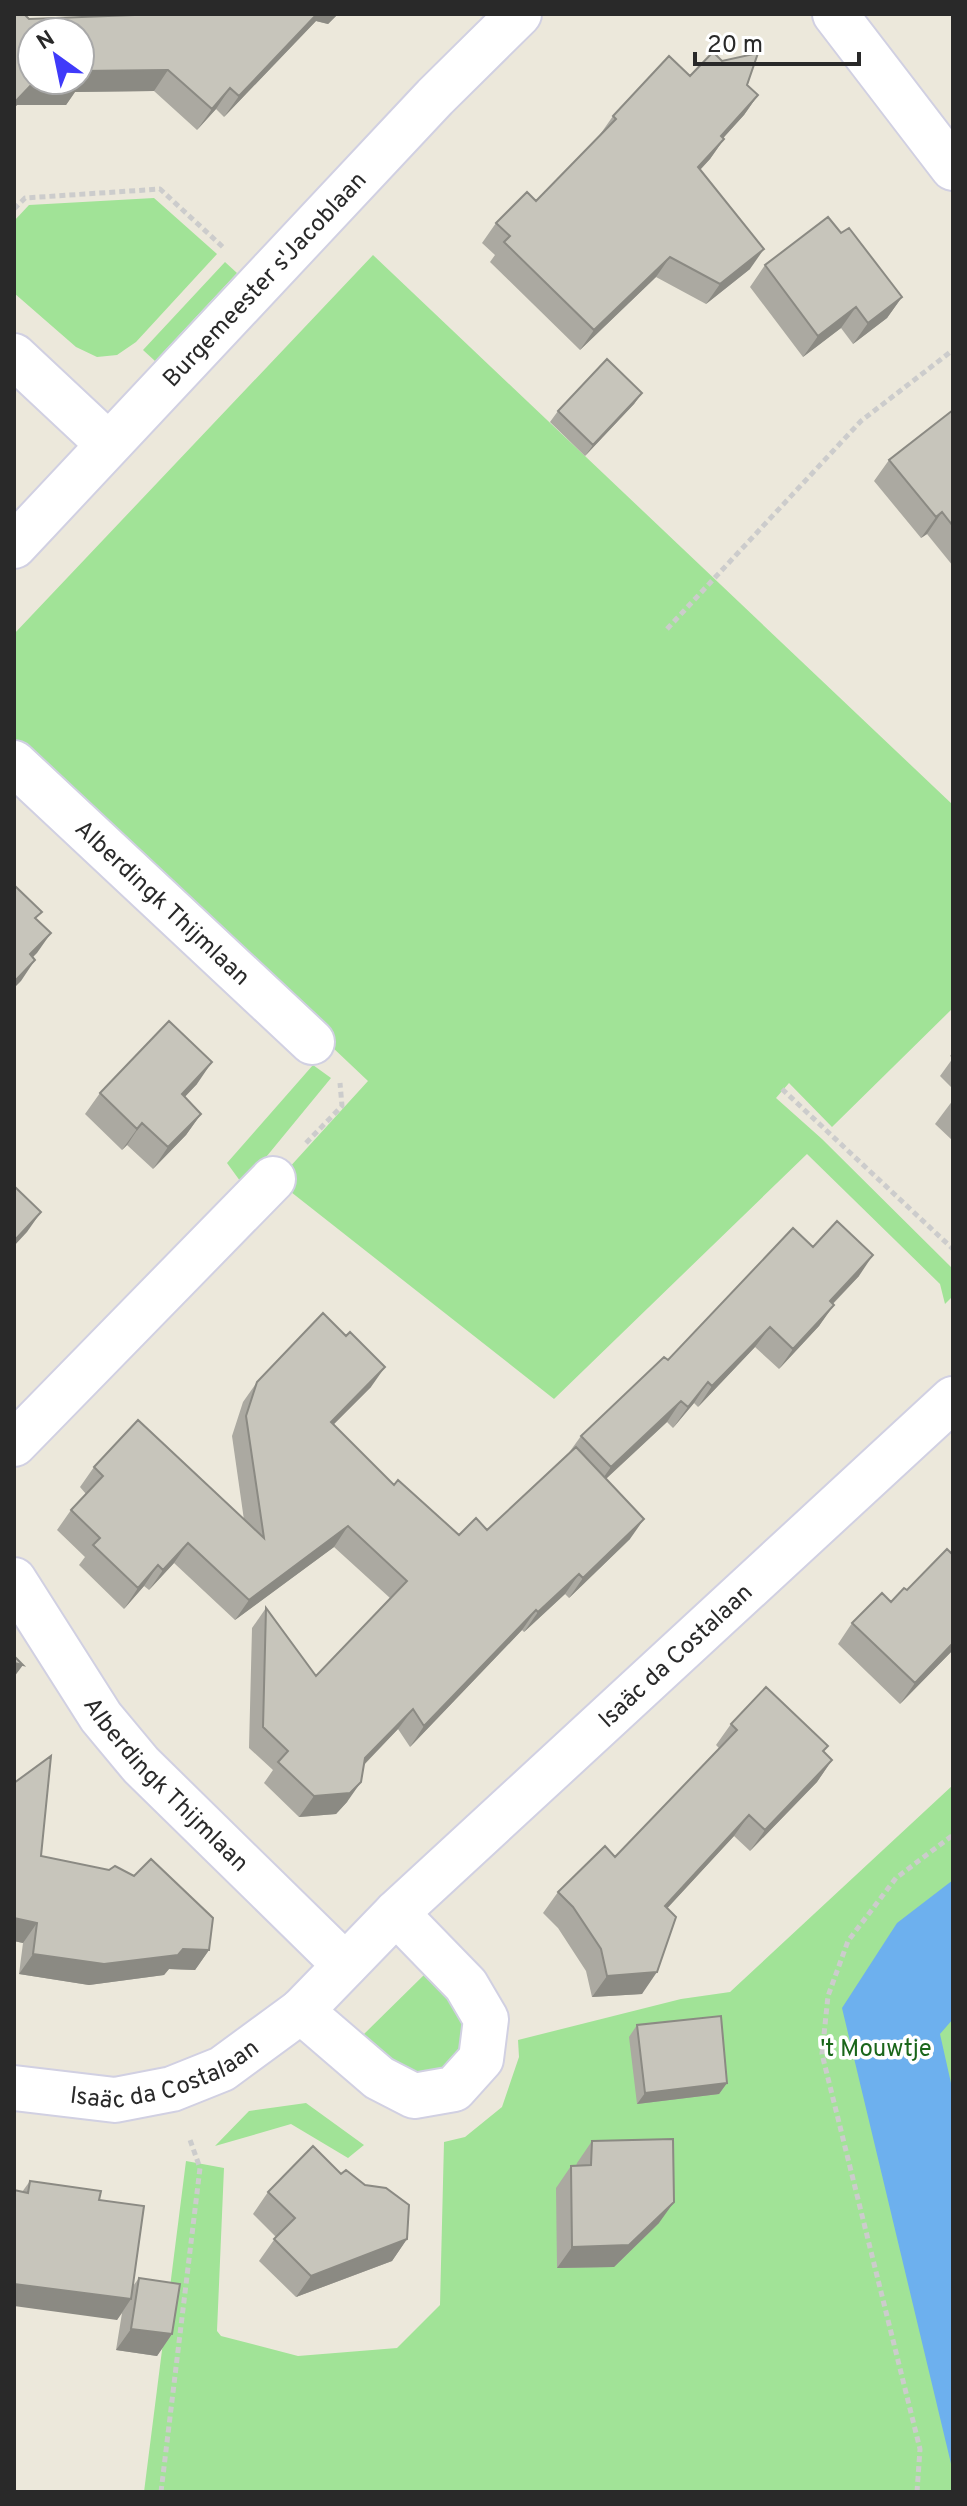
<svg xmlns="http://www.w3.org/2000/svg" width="967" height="2506" font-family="Overpass,sans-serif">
<rect width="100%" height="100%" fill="#ece8db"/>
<path fill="#a1e397" d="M154 198 217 254 136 342 117 355 97 357 76 347 14 293V221L29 205Z
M373 255 953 805V1008L832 1127 789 1083 776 1098 822 1139 953 1269V1296L945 1304 940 1284 807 1154 554 1399 277 1181 368 1081 14 746V634Z
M225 262 237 273 155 361 143 350Z
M313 1065 331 1078 243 1185 227 1163Z
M953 1785V2492H144L186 2161 224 2168 217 2331 221 2336 298 2356 397 2348 440 2305 444 2142 465 2137 502 2107 519 2057 518 2040 681 1999 730 1992Z
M426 1973C438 1986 456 2001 463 2016 477 2046 449 2082 416 2076 394 2073 378 2050 363 2035Z
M306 2103 364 2145 348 2158 291 2124 215 2146 249 2111Z"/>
<path fill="#6db0ee" d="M953 1880V2019L940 2034 953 2092V2472L842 2008 897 1923Z"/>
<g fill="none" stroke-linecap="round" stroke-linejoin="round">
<defs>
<g id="minor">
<path d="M835 14 953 168"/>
<path d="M14 356 108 444"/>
<path id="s1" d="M14 546 435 97 519 14"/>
<path id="s2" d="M14 763 312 1042"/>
<path d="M14 1444 273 1179"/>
<path id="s3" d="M14 1580 101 1717 141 1765 345 1965"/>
<path d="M301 2011 379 2078 414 2096 454 2089 481 2059 486 2019 466 1985 396 1913"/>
<path id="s4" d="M14 2088 115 2100 172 2089 222 2069 301 2011 396 1913 953 1399"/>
</g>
</defs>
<use href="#minor" stroke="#d1d0e2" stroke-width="48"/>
<path stroke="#ccc" stroke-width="5" stroke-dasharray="6 4" stroke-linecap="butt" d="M14 209 25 198 160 189 225 249
M667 629 861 421 953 350
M782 1089 953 1249
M306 1143 342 1106 340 1083
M161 2492 200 2168 189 2137
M917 2492 920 2449 822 2054 828 1996 848 1941 896 1878 953 1835"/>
<use href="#minor" stroke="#fff" stroke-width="44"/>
</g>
<path fill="#aba9a1" d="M14 14 29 19 161 14H338L328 24 316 21 224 117 216 109 197 130 154 91 75 92 66 105H17L14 108Z
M690 76 747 85 758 95 744 115 723 138 724 139 710 159 700 170 750 269 706 304 656 277 580 350 490 262 495 255 482 243 496 223 536 201 599 136 613 116Z
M841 233 902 297 887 318 853 344 841 328 803 357 750 287 765 265Z
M642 393 634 404 585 456 550 422 558 411Z
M953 410V566L927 534 921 538 874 481 889 460Z
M953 1052V1089L940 1076 953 1058 950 1056Z
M197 1084 184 1097 201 1114 186 1135 153 1169 127 1145 122 1150 85 1114 100 1093Z
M953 1100V1141L935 1124Z
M813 1247 859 1276 833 1304 819 1326 779 1369 755 1347 698 1407 694 1403 673 1428 667 1422 606 1479 630 1539 569 1598 565 1594 524 1632 522 1630 410 1747 398 1729 364 1765 347 1802 336 1814 299 1817 264 1783 273 1770 249 1748 252 1628 266 1608 316 1676 390 1598 334 1547 235 1620 174 1563 149 1590 144 1586 124 1609 79 1565 85 1557 57 1530 71 1510 86 1494 80 1487 94 1467 244 1520 232 1436 243 1402 257 1382 371 1387 333 1425 394 1485 459 1535 487 1530 568 1454 581 1436 668 1360Z
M907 1590 953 1650 900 1704 838 1644 852 1623 891 1602Z
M731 1724 828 1746 823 1752 832 1760 817 1782 750 1851 734 1836 667 1908 642 1994 592 1997 586 1971 558 1928 543 1913 558 1892 615 1857 719 1748 716 1745Z
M14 1783 41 1856 209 1950 195 1970 169 1969 164 1975 89 1985 19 1974 23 1943 14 1941Z
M637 2025 727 2083 719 2094 637 2104 629 2037Z
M592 2141 659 2223 614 2267 557 2268 556 2188 571 2166H576L577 2163Z
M30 2181 99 2200 133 2286 139 2278 172 2334 157 2356 116 2350 122 2313 117 2320 22 2192Z
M268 2192 407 2239 392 2261 296 2297 259 2261 276 2237 253 2214Z"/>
<path fill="#8b8a83" d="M317 14H338L328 24 316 21 224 117 239 96Z
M168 70 154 91 75 92 66 105H17L14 108V103L32 84 80 71Z
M230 88 216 109 197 130 212 109Z
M758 95 744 115 707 156 721 136Z
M724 139 710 159 684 187 698 167Z
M764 249 750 269 706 304 720 284Z
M670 257 656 277 580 350 594 330Z
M902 297 887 318 853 344 868 323Z
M856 307 841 328 803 357 818 336Z
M642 393 634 404 585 456 593 445Z
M942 512 927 534 921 538 936 517Z
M51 933 37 953 15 975 30 954Z
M35 960 21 981 14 988V982Z
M212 1062 197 1084 167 1116 182 1094Z
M201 1114 186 1135 153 1169 168 1147Z
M142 1123 127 1145 122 1150 137 1129Z
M41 1212 27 1232 14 1246V1241Z
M873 1255 859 1276 815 1322 830 1301Z
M834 1305 819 1326 779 1369 793 1349Z
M770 1327 755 1347 698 1407 712 1386Z
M385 1367 371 1387 316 1442 331 1422Z
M708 1382 694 1403 673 1428 688 1407Z
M681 1401 667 1422 596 1488 611 1467Z
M644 1519 630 1539 569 1598 583 1578Z
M348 1526 334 1547 235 1620 249 1600Z
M188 1543 174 1563 149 1590 163 1570Z
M158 1565 144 1586 124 1609 138 1588Z
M579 1574 565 1594 524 1632 538 1612Z
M536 1610 522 1630 410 1747 424 1726Z
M953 1643V1650L900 1704 915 1683Z
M14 1663 23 1665 14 1677Z
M413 1709 398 1729 351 1778 365 1758Z
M832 1760 817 1782 750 1851 765 1830Z
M361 1782 347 1802 336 1814 299 1817 314 1796Z
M749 1815 734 1836 650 1927 665 1906Z
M14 1918 37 1923 23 1943 14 1941Z
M183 1949 209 1950 195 1970 169 1969 164 1975 89 1985 19 1974 33 1954Z
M657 1972 642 1994 592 1997 607 1976Z
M727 2083 719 2094 637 2104 645 2093Z
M674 2202 659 2223 614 2267 557 2268 572 2247Z
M407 2239 392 2261 296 2297 311 2276Z
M14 2284 131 2299 117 2320 14 2306Z
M131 2329 172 2334 157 2356 116 2350Z"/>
<path fill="#c7c5bb" stroke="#8b8a83" stroke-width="2" d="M14 14H24L29 19 161 14H317L239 96 230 88 212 109 168 70 80 71V32H32V80H80V75V84H32L14 103Z
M713 52 722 61 758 53 747 85 758 95 721 136 724 139 698 167 764 249 720 284 670 257 594 330 504 242 510 236 496 223 527 192 536 201 616 119 613 116 669 56 690 76Z
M828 217 841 233 849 228 902 297 868 323 856 307 818 336 765 265Z
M607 359 642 393 593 445 558 411Z
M953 410V526L942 512 936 517 889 460Z
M14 885 42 912 35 918 51 933 30 954 35 960 14 982Z
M169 1021 212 1062 182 1094 201 1114 168 1147 142 1123 137 1129 100 1093Z
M14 1186 41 1212 14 1241Z
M837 1221 873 1255 830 1301 834 1305 793 1349 770 1327 712 1386 708 1382 688 1407 681 1401 611 1467 581 1436 664 1357 668 1360 793 1228 813 1247Z
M323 1313 346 1336 350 1332 385 1367 331 1422 394 1485 398 1480 459 1535 476 1518 487 1530 576 1447 644 1519 583 1578 579 1574 538 1612 536 1610 424 1726 413 1709 365 1758 361 1782 350 1793 314 1796 278 1762 288 1751 263 1727 266 1608 316 1676 407 1581 348 1526 249 1600 188 1543 163 1570 158 1565 138 1588 93 1545 100 1538 71 1510 103 1476 94 1467 138 1420 264 1538 246 1416 257 1382Z
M947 1549 953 1555V1643L915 1683 852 1623 882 1593 891 1602 904 1588 907 1590Z
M14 1656 23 1665 14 1663Z
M766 1687 828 1746 823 1751 832 1760 765 1830 749 1815 665 1906 676 1917 657 1972 607 1976 601 1949 573 1907 558 1892 605 1846 615 1857 737 1730 731 1724Z
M51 1756 41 1856 109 1870 115 1866 134 1876 151 1859 213 1918 209 1950 183 1949 178 1955 104 1964 33 1954 37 1923 14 1918V1783Z
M721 2016 727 2083 645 2093 637 2025Z
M673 2139 674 2202 629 2245 572 2247 571 2166 591 2165 592 2141Z
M313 2146 341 2174 346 2170 365 2185 386 2188 409 2205 407 2239 311 2276 274 2239 295 2218 268 2192Z
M30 2181 101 2191 99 2200 144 2206 131 2299 14 2284V2190L28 2193Z
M139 2278 180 2284 172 2334 131 2329Z"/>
<g text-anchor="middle" stroke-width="7" stroke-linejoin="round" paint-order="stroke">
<g font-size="24" fill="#292929" stroke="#fff">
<text dy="8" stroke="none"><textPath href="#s1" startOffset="366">Burgemeester s'Jacoblaan</textPath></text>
<text dy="8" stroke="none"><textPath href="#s2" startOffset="204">Alberdingk Thijmlaan</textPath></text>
<text dy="8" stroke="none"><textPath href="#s4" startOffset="828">Isaäc da Costalaan</textPath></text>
<text dy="8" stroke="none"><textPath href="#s3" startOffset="256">Alberdingk Thijmlaan</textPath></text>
<text dy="8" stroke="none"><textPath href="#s4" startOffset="156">Isaäc da Costalaan</textPath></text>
</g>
<g font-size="24" fill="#1a661a" stroke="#fff">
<text x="876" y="2056">'t Mouwtje</text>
</g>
</g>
<rect width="967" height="2506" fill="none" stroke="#292929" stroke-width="32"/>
<g transform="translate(56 56) rotate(327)"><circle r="38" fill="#ffffff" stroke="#a9a9a9" stroke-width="2"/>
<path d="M0-6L14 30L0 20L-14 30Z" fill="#3f3afa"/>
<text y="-12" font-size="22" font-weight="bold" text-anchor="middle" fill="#292929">N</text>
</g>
<path d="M695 52v12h164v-12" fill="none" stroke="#292929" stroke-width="4"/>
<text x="707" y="52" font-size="24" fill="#292929" stroke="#ffffff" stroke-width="6" paint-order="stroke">20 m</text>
</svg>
